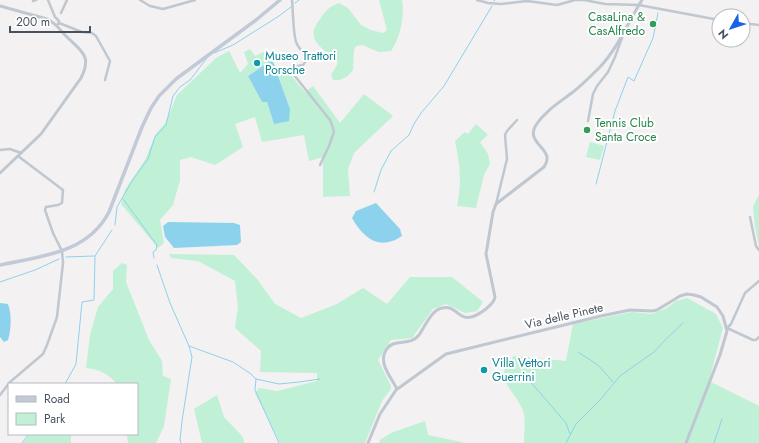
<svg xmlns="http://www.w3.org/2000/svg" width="759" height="443" font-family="Jost,sans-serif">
<rect width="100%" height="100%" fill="#f3f1f1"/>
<path fill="#c0f0d6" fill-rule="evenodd" d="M379 0H402C405 15 400 39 391 51L379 52 362 45 356 46 354 50 353 70C347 77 343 81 333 80L331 75 338 63C326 48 302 42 320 19 325 11 330 6 339 3L348 8 361 25 371 30 383 33 387 30Z
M250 49 255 56 268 50 279 74 287 71 305 92 313 86 340 123 364 94 393 116 354 153 348 169 350 196 323 197V157L309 161 304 135 262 142 255 117 235 124 243 147 215 165 191 157 180 160V180L173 205 160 220 164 243 158 248 121 204 125 190 146 158 155 135 166 122 177 95 216 58 229 51 240 73 248 64 244 52ZM269 62H273L290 109 274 124 267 102H262L248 76Z
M476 124 488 135 480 142 488 154 490 164 484 175 476 208 457 206C462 182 460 164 455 141L465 132 468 134Z
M590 142 604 146 600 160 586 157Z
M759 195V247L755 227 753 206Z
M169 254 234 255 257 279 275 304 301 318 337 304 363 288 387 304 410 277H452L483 302 477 311 465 313 446 304 433 309 412 338 391 340 378 360 391 386V389L382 401 365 443H280L255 393 259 388 277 391 317 381V373L260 372 261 351 235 328 238 307 235 281 198 261 171 258Z
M122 263 127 265 126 282 149 340 162 361 163 376 171 379 164 426 156 443H128L127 435 126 434H137V384H117C108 373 100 370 86 368L90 335 98 307 113 289V271Z
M687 298 716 314 723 328 709 381 759 406V443H524C524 435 526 419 523 411 516 390 490 379 514 356L566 361 573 324 632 312 652 314 667 308 676 301Z
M217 395 224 417 243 437 244 443H202L194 409Z
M425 421 428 435 466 443H379L380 440 391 433Z
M30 434H71V443H23Z"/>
<path fill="#8dd2ed" d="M269 62H273L290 109 289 121 274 124 267 102H262L248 76Z
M376 203 400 229 402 236C380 251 364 239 352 218L356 211Z
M168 222 234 223 240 225 241 242 237 245 174 248 165 237 163 226Z
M0 303 8 304C12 314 11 331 8 340L4 342 0 337Z"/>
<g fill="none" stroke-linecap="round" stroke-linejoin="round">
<path stroke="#8dd2ed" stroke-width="1" d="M494 1 495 0
M295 3 299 0
M214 53 233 45 279 16 291 7
M596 184 615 111 628 77 634 81 653 38 658 13
M374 192 381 170 391 151 409 135 414 124 421 113 444 86 492 6
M123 199 157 245 156 250 153 252 154 258
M115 225 117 207 132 181 148 159 155 137 166 125 173 96 180 87 190 80 207 58
M66 257 94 256
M157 265 170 303 189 346 192 357 182 421 180 440 181 443
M0 282 35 270 59 259
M189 346 233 362 251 374 256 379 279 384 299 382 320 379
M578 352 598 365 613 382
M256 379 255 390 279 443
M529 380 566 423 570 434
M65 384 76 364 82 302 94 300 95 256 112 230
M22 443 29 434
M566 443 576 424 600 400 620 376 654 352 665 340 683 323
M714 443 722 419"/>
<path stroke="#bfc7d0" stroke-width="2.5" d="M48 0 55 17 59 21 58 24
M140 0 150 6 163 9 195 0
M292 0C293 9 293 38 297 44 301 54 312 54 303 65L292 67 290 70 330 120 332 125 334 132 329 146 320 165
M477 0 488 3 501 4 527 1 557 5 575 0H584L605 4 639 5 719 20
M33 1 36 0
M61 13 67 0
M59 23 82 32 92 33 96 36 110 61 105 80
M743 23 759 25
M588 121 593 94 597 86 608 72 615 57 623 35
M0 150 10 149 21 153
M496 204 507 159 505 135 507 131 517 120
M750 217 756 246 759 250
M727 328 731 324 745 293 759 281
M727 328 753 340H756L759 337
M0 395 10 382 43 354 47 345 57 317 63 263 62 251 53 233 45 210 46 207 58 205 62 203 63 190 18 156"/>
<path stroke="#bfc7d0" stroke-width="3" d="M0 6 47 19C60 26 58 29 68 38 82 52 92 56 81 78L41 134 0 173
M397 389C391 377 378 363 386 350 388 347 390 345 393 344 403 341 412 344 419 335 425 327 431 310 442 308 460 303 457 331 486 309 490 305 494 303 495 297L486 254 493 212 496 204 544 167C557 149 524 144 536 125 545 111 560 102 573 92 582 85 591 76 600 67 618 48 628 22 642 0
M368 443 380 414 396 390 446 354 601 316 630 310 652 311 657 310 680 296 687 294 694 295 701 297 717 307 723 316 727 331 720 355 686 443"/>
<path stroke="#c2cad7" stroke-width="3.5" d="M0 265C41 256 87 254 109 212L142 127 151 108 159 96 176 79 256 20 280 0"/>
</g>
<g fill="#2e9e5b" stroke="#fff" stroke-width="1.5">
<circle cx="653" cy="24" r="4"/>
<circle cx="587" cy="130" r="4"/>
</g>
<g fill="#0f9aa8" stroke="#fff" stroke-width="1.5">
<circle cx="257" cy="63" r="4"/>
<circle cx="484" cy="370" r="4"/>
</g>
<g text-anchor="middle" stroke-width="4" stroke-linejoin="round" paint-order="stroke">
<g font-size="12" fill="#27864d" stroke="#fff" text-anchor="end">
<text x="645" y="21">CasaLina &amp;<tspan x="645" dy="14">CasAlfredo</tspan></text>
<text x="595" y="127" text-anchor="start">Tennis Club<tspan x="595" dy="14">Santa Croce</tspan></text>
</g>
<g font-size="12" fill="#0d838f" stroke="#fff" text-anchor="start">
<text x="265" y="60">Museo Trattori<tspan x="265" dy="14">Porsche</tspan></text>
<text x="492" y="367">Villa Vettori<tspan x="492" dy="14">Guerrini</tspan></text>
</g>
<g font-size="12" fill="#48525f" stroke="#fff">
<text transform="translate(564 316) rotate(-13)" y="4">Via delle Pinete</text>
</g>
</g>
<rect x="8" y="383" width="130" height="52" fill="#ffffff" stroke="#b6babf"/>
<rect x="16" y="396" width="20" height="6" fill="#c2cad7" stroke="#b6babf"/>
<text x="44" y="403" font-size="12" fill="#48525f">Road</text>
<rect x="16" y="413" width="20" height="12" fill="#c0f0d6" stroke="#b6babf"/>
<text x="44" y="423" font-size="12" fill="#48525f">Park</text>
<g transform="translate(731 28) rotate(231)"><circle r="19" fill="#ffffff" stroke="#b6babf"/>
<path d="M0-3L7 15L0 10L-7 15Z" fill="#1862e6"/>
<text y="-6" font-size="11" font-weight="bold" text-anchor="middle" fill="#48525f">N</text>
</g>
<path d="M10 26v6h80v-6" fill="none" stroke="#48525f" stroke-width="2"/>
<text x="16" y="26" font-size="12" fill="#48525f" stroke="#ffffff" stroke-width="3" paint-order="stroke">200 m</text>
</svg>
